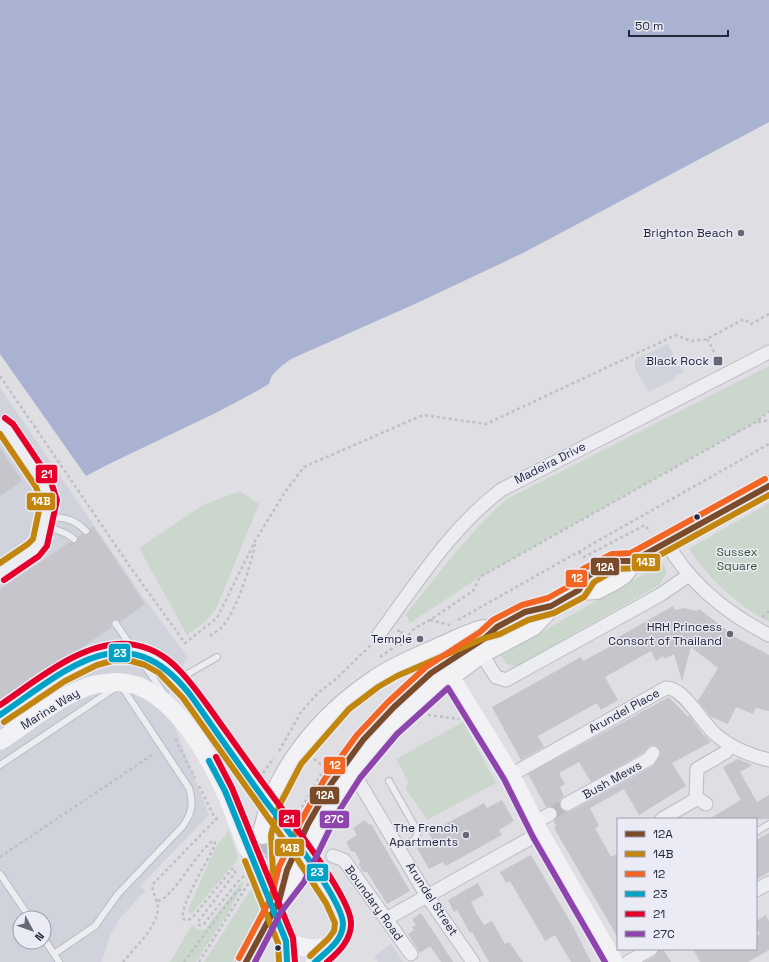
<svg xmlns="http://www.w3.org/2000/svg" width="769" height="962" font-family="'Space Grotesk',sans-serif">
<rect width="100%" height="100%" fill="#dedee3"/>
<path fill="#d0d2dc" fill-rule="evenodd" d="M668 344 683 372 677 375 674 379 649 392 635 368V359Z
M0 388 145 600 187 657 165 702 209 815 140 886 145 891 121 917 111 933 101 962H0ZM20 918H44V942H20Z
M391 944 403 962H378L374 957Z"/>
<path fill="#cbd7cd" d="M769 366V410L756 422 480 577 410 623 406 614C438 575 469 532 507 499Z
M240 491 259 504 216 609 206 621 187 635 139 548 203 505Z
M769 503V622C736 604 710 580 689 549Z
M663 563 667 573 659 585 520 664 515 666 506 664 501 655Z
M463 722 496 783 427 820 406 789 408 781 396 759Z
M229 830 238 859 191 914 188 912 189 908 215 848Z
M269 865 276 866 281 870 244 943 232 962H204L264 869Z
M243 880V885L227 914 196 962H170L192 925 199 930 205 929Z"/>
<path fill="#aab2d1" d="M0 0H769V122L523 253 417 303 291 359C282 366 271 372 269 384 210 419 146 444 86 476L0 354Z"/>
<path fill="#c5c5cb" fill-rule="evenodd" d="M0 448 22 481 0 496Z
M93 526 145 604 120 622 114 620 112 622V627L0 703V589L70 542 76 543 78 537 82 534 85 535 89 534 90 528Z
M673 606 675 610 685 608 697 611 699 609 737 638 769 655V711L756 708 753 714 736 707 728 724 711 717 698 701 718 668 691 647 682 681 674 654 665 659 663 656 656 661 651 651 605 677 618 700 601 710 597 703 538 736 544 747 521 760 492 707 581 657 583 661 615 644 613 640Z
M669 697 688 717 689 715 702 733 711 742 672 763 686 786 639 815 624 789 590 808 599 826 595 828 611 857 618 853V938L554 828 556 826 554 821 558 815 557 810 551 806 546 807 528 774ZM654 745 658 747 661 753 653 766 571 811 566 812 560 808V800L564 796 560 787 565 784 559 773 579 762 591 782 643 753 649 746Z
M738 759 752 765 740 772 757 802 769 795V819H709L741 800 723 767Z
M502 800 514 821 499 830 502 835 446 866 443 862 429 869 417 848 432 839 429 833 484 803 487 808Z
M365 820 369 825 371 824 410 891 387 904 367 872H363L359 865 360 861 355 852 351 851 346 842 357 835 353 828Z
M769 833V872L756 880V840Z
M531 855 574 928 591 962H571L555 935 545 941 510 881 506 883 500 872Z
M478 883 484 895 471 902 477 914 484 925 492 921 505 944 509 942 523 962H489L472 932 470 933 457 910 454 912 448 900Z
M421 913 439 940 453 962H441L430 946 420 953 408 934 414 930 412 927 416 925 412 919Z
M766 915 769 921V950L748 962H700L693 949H756V936L760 934 756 927V921Z
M659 949H663L671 962H644L655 956Z"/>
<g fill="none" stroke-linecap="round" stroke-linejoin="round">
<path stroke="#b9b9c2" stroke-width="13" stroke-dasharray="13 6" stroke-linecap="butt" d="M550 814 567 804"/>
<path stroke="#b9b9c2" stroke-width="18" stroke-dasharray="18 9" stroke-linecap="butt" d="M257 790 319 878
M248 850 266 890 286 941"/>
<path stroke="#b9b9c2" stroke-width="20" stroke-dasharray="20 10" stroke-linecap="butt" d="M263 834 264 864 266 890"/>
<defs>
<path id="lane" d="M45 519C61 515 74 519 86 531
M44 525 67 534 74 539
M179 679 217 657
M0 765 115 688
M389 781 418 832 415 839 400 849
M756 832 769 824
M0 874 30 918
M44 939 54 954 95 926 118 894 182 827C192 814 194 803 189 788L122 687
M54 954 59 962"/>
<path id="street" d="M0 424 6 429 43 483 49 500 40 542 34 550 0 573
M667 543C690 584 728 614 769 635
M379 634C417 583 450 529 501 490L769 352
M481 653 496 677 506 680 660 595 689 575
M353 775 359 782 427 896 473 962
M511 775 666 688C682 686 702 722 714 733 729 747 749 755 769 760
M696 797 706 804
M567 804 649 759 653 753
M662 819 693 801 696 797 697 769 726 752 729 745
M535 822 550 814
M333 856 344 860 411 954
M756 890 769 883
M386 919 540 833
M628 962 651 949"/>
<path id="primary" d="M579 590 588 576 615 561H633
M471 647C481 641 489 632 499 626 516 616 532 610 551 606
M263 834C275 771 322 716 374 681 394 667 417 658 439 648 454 642 469 633 484 630
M246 962 279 901 299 875 318 833 341 792 376 744 403 716 425 695 450 676 481 653 532 626 551 606 579 590 597 589 614 580 623 574 633 561 769 486"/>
</defs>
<use href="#lane" stroke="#bbbbc1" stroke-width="8"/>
<use href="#street" stroke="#bbbbc1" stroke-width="15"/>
<use href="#primary" stroke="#b9bbc1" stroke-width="22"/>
<path stroke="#bfbfc6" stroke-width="2.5" stroke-dasharray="3 3" stroke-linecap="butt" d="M707 339 717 357
M0 376 131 568 185 643 217 618 255 541 285 492 304 467 423 415 486 424 676 335 691 341 707 339 744 319 751 324 769 314
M758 422 769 420
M579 552 584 557 645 525 650 532
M762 617 769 611
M430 620 450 625
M458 620 769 444
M397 631 402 630 401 647
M210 636C214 633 219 630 223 626 237 609 251 565 255 544
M380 657 402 642 415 628 430 620 473 591 480 577 756 422 769 411
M428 715 459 719
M175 739 195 778
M279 751 301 712 318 693 336 679 372 644
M314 759 325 768
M263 773 274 758
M199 786 216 820
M282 830 302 807 325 768 388 700 413 679
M265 856 285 869
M0 857 155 753
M158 901C173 898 196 852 213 841L215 842 214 847C208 860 179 907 183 919L188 920 192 918 232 869H235V873L198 922 199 925H203L241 878 244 876 251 877
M123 962C135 947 157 928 158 908 158 899 151 892 153 884L219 816
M184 962 236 892 244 888
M199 962 270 849"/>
<use href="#lane" stroke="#ecedf0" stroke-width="6"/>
<use href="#street" stroke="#ecedf0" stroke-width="13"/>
<path stroke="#f2f2f4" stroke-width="18" d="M450 676 511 775 540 833 614 962
M178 680 247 775
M0 741C28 723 61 694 93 685 101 683 109 683 117 682
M237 822 248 850
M287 962 286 941C305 949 314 951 334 944
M315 962C357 924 346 921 319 878"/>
<use href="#primary" stroke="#f2f2f4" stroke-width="20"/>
<defs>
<path id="lane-bridge" d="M116 624 133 649
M141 660 164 694"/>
</defs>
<use href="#lane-bridge" stroke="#bbbbc1" stroke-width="8" stroke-linecap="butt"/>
<use href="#lane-bridge" stroke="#ecedf0" stroke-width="6"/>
<path stroke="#f2f2f4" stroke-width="18" d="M117 682C175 682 221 775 237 822
M0 715C18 704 36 692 53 680 101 649 134 636 178 680
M247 775 257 790"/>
<defs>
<path id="bus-1" d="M246 962 279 901 287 870 308 824 331 784 363 740 394 707 431 673 485 638 497 627 525 612 551 606 579 590 588 576 615 561H633L769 486"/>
<path id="bus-2" d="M0 434 36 487 41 501 33 539 28 544 0 563
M4 722 65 681 97 665 112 661H131L145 665 159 673 183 698 294 854 326 903 335 923 334 931 328 939 310 956
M245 861 278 943 279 962
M274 889 271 835 279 806 301 764 349 709 378 687 397 676 482 639 500 634 528 620 554 613 584 597 594 582 617 569 636 568 769 495"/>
<path id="bus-3" d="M239 958 271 898 279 867 301 821 324 780 357 735 388 702 426 667 480 632 493 620 522 605 548 598 573 584 583 569 612 554 631 553 765 479"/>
<path id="bus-4" d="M0 715C69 668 128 610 194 700 217 733 240 766 264 799 281 822 343 900 343 924 343 941 326 952 315 962
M209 761 225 791 286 941 287 962"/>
<path id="bus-5" d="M4 580 39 556 47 546 57 500 50 479 13 424 5 418
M0 705C36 681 83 640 129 644 148 646 166 656 179 670 192 683 202 698 213 713 227 733 241 752 255 772 275 801 349 892 351 922 352 939 339 952 327 962
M216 757 232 788 293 938 295 962"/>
<path id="bus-6" d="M255 962 281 912 304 882 337 814 360 778 397 734 448 688 504 779 533 837 605 962"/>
</defs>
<use href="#bus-1" stroke="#eaebf4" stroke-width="9"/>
<use href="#bus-2" stroke="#eaebf4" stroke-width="9"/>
<use href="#bus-3" stroke="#eaebf4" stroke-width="9"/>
<use href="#bus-4" stroke="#eaebf4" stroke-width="9"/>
<use href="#bus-5" stroke="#eaebf4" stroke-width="9"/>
<use href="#bus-6" stroke="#eaebf4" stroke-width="9"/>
<use href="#bus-1" stroke="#7a4b2a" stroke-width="6"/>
<use href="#bus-2" stroke="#c2860f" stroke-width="6"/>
<use href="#bus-3" stroke="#f26522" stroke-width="6"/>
<use href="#bus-4" stroke="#02a2c7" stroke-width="6"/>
<use href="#bus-5" stroke="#e4002b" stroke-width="6"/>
<use href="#bus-6" stroke="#8e44ad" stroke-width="6"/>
</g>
<g fill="#656777" stroke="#eaebf4" stroke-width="1.5">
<circle cx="741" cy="233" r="4"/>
<rect x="713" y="356" width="10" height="10" rx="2"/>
<circle cx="730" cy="634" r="4"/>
<circle cx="420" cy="639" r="4"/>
<circle cx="466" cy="835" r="4"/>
</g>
<g fill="#24273d" stroke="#eaebf4" stroke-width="1.5">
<circle cx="697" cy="517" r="3.5"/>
<circle cx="278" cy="948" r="3.5"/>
</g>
<g text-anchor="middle" stroke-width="3" stroke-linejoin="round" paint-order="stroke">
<g font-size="12" fill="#24273d" stroke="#eaebf4" text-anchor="end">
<text x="733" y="237">Brighton Beach</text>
<text x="709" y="365">Black Rock</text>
<text x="722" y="631">HRH Princess<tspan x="722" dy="14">Consort of Thailand</tspan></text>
<text x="412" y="643">Temple</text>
<text x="458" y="832">The French<tspan x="458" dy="14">Apartments</tspan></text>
</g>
<g font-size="12" fill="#24273d" stroke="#eaebf4">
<text transform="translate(550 463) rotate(-27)" y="4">Madeira Drive</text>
<text transform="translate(50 709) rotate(-32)" y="4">Marina Way</text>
<text transform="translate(624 711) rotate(-29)" y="4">Arundel Place</text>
<text transform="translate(612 780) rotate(-29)" y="4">Bush Mews</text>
<text transform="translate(432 899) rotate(57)" y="4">Arundel Street</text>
<text transform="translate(374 903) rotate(54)" y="4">Boundary Road</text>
</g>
<g font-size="12" fill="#315934" stroke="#eaebf4">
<text x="737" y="556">Sussex<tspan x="737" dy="14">Square</tspan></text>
</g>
</g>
<g stroke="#eaebf4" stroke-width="1.5">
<rect x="35" y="464" width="23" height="20" rx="4" fill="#e4002b"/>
<rect x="26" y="492" width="30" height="19" rx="4" fill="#c2860f"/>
<rect x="631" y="553" width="30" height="19" rx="4" fill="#c2860f"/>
<rect x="590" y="557" width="30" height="19" rx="4" fill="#7a4b2a"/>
<rect x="565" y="569" width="23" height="19" rx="4" fill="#f26522"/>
<rect x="108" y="643" width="23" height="20" rx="4" fill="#02a2c7"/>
<rect x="323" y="756" width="23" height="19" rx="4" fill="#f26522"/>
<rect x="309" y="786" width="31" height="19" rx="4" fill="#7a4b2a"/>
<rect x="278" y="809" width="23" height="19" rx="4" fill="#e4002b"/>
<rect x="319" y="810" width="31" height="19" rx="4" fill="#8e44ad"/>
<rect x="274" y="838" width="31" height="19" rx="4" fill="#c2860f"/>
<rect x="306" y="863" width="23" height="19" rx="4" fill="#02a2c7"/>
</g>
<g font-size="11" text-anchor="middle" font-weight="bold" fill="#fff">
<text x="47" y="478">21</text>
<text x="41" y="505">14B</text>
<text x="646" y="566">14B</text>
<text x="605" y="571">12A</text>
<text x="577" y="582">12</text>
<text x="120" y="657">23</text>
<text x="335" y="769">12</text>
<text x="325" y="799">12A</text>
<text x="289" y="823">21</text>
<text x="334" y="823">27C</text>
<text x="290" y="852">14B</text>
<text x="317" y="876">23</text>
</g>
<rect x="617" y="818" width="140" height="132" fill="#eaebf4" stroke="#9b9dab"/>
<rect x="625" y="831" width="20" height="6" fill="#7a4b2a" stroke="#9b9dab"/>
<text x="653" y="838" font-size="12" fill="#24273d">12A</text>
<rect x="625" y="851" width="20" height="6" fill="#c2860f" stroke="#9b9dab"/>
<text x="653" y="858" font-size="12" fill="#24273d">14B</text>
<rect x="625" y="871" width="20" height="6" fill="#f26522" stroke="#9b9dab"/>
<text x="653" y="878" font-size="12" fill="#24273d">12</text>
<rect x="625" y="891" width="20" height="6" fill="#02a2c7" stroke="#9b9dab"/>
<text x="653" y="898" font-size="12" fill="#24273d">23</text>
<rect x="625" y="911" width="20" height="6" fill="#e4002b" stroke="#9b9dab"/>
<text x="653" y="918" font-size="12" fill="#24273d">21</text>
<rect x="625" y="931" width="20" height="6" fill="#8e44ad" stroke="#9b9dab"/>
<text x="653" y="938" font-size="12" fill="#24273d">27C</text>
<g transform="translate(32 930) rotate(131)"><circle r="19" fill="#eaebf4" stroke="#9b9dab"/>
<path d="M0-3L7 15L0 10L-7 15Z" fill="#656777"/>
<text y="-6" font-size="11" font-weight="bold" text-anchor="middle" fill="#24273d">N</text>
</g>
<path d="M629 30v6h99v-6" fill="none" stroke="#24273d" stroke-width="2"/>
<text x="635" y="30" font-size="12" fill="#24273d" stroke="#eaebf4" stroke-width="3" paint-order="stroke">50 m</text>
</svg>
